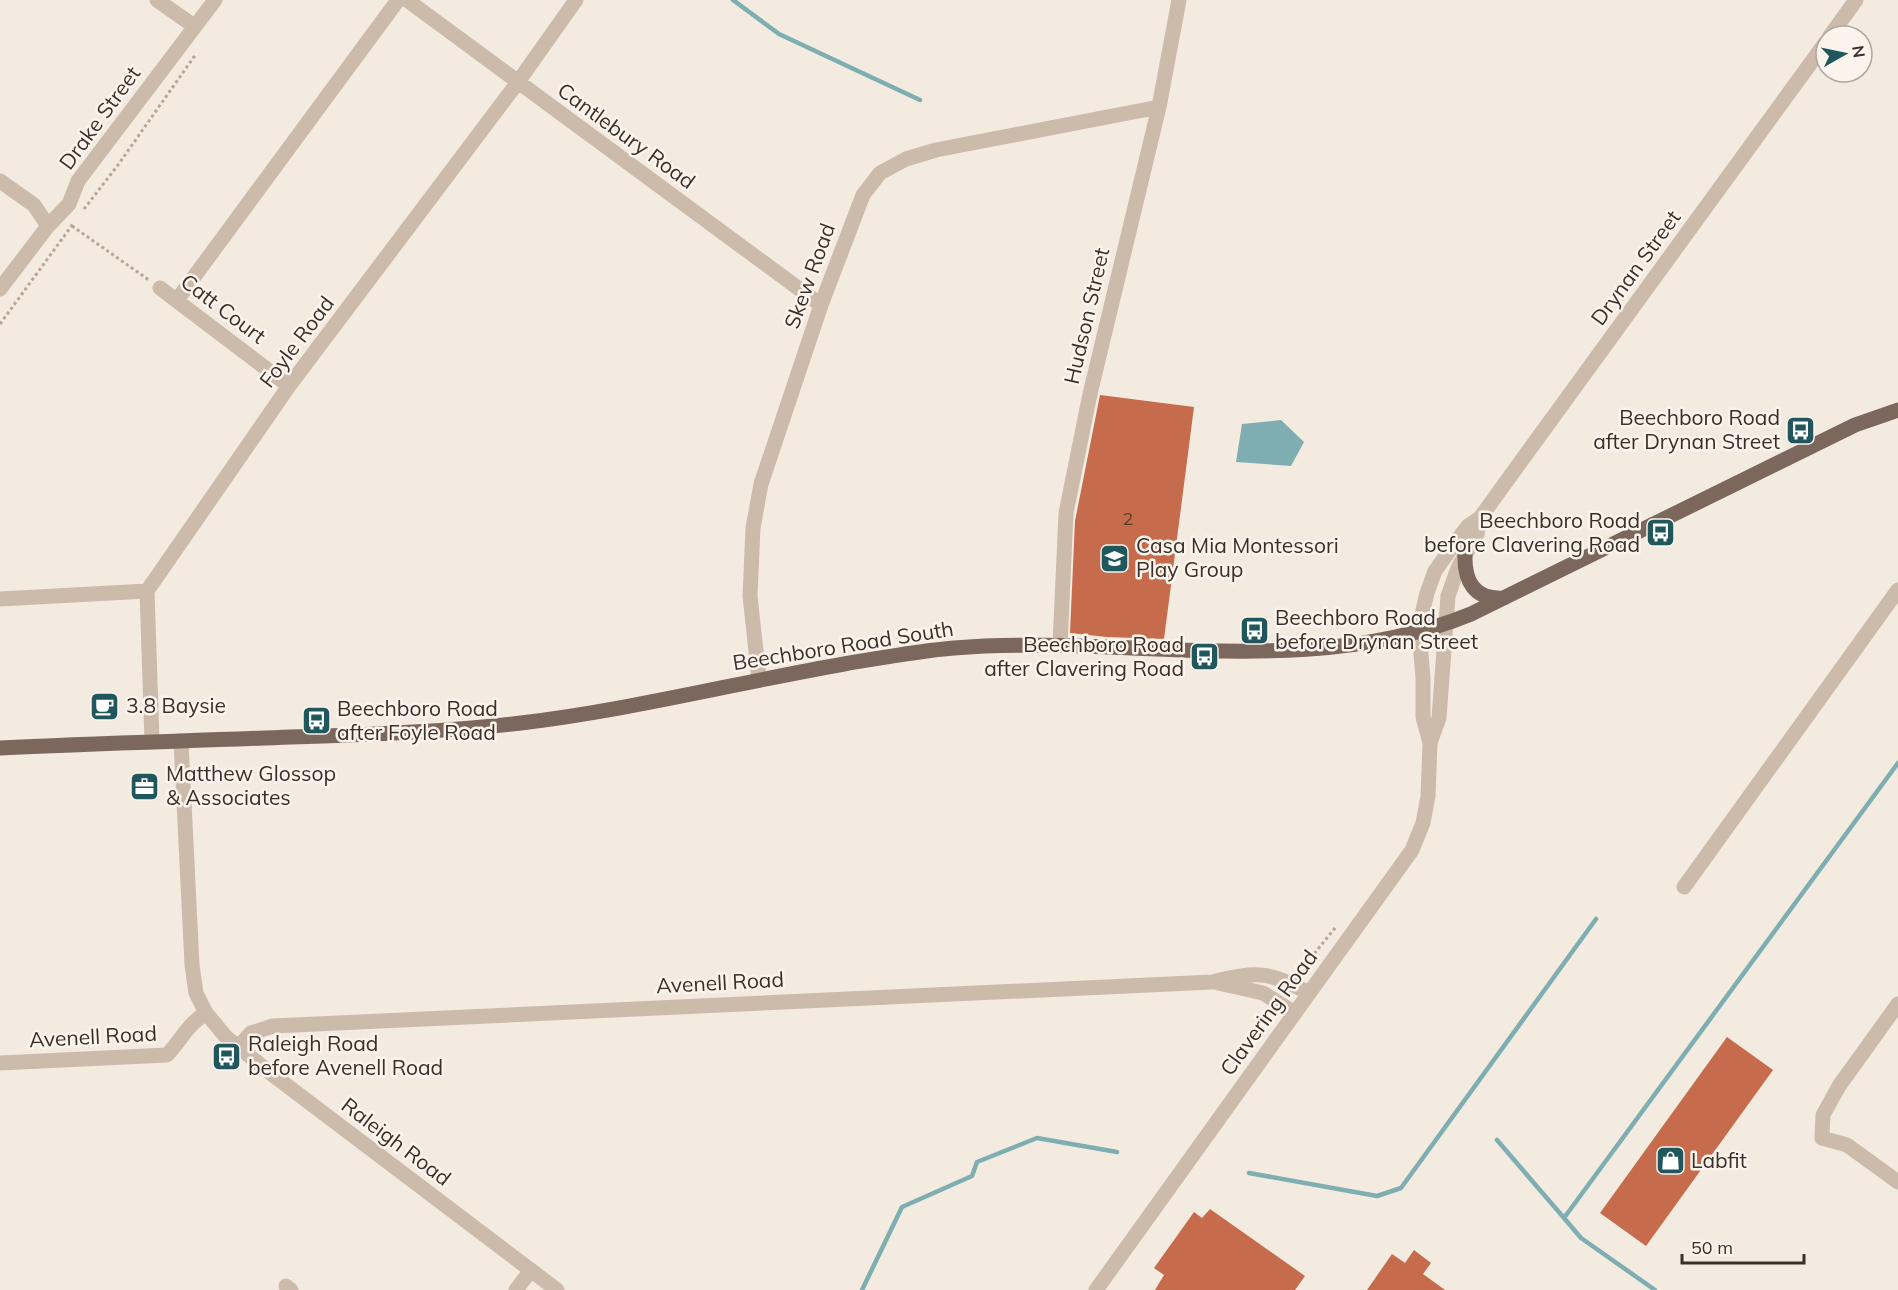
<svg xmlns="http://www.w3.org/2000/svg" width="1898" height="1290" font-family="Mulish,sans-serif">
<rect width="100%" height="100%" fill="#f3ebe0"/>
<path fill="#7eaeb1" d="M1281 420 1304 442 1291 466 1236 462 1242 424Z"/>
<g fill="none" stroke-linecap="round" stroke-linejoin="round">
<path stroke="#7eaeb1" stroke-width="4.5" d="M733 0 779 34 920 100
M1497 1140 1564 1218 1898 763
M1249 1173 1377 1196 1401 1188 1596 919
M1564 1218 1581 1238 1655 1290
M862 1290 902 1207 972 1176 977 1162 1037 1138 1117 1152"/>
</g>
<path fill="#c66b4b" d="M1100 395 1194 407 1164 639 1107 637 1070 633 1075 521Z
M1727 1037 1773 1070 1646 1246 1600 1213Z
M1210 1209 1305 1276 1295 1290H1155L1164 1275 1154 1268 1194 1212 1202 1218Z
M1414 1250 1431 1263 1423 1274 1445 1290H1367L1392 1254 1405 1263Z"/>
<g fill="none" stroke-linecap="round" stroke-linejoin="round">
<path stroke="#b8a595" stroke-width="3" stroke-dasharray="3 3" stroke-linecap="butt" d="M84 209 118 165 196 54
M72 226 149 280
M0 324 73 224
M1297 970 1309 960 1335 928"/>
<path stroke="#ccbbab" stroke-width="15" d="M157 0 194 26
M407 0 821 305
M1830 36 1856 0
M0 181 34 205 48 226
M160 288 289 386
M0 289 48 226 69 204 78 181 215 0
M177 300 398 0
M0 599 147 591
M1060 645 1066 513 1090 394 1159 107 1179 0
M759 679 750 596 753 528 761 484 821 305 863 195 880 173 906 159 936 150 1159 107
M152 741 147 591 289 386 518 82 576 0
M181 741 192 965 196 993 206 1013 226 1037 273 1075 557 1290
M1430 743 1423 717V678L1421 654 1422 614 1427 593 1435 571 1452 547 1468 526 1480 518 1527 453 1826 42
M1684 887 1898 590
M1218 983 1263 993 1295 1013
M1898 1004 1839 1086 1823 1115 1822 1138 1847 1145 1898 1182
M238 1047 251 1033 273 1026 1212 982C1258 971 1268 971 1309 993
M0 1063 167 1055C181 1040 188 1024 206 1013
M286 1286 291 1290
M516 1290 531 1270
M1096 1290 1412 850 1423 823 1428 796 1430 743 1439 718 1448 596 1458 568 1477 534 1480 518"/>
<path stroke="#7c675c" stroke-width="15" d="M1465 554C1464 581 1474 600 1504 598
M0 748C97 743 194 741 291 737 368 735 445 732 521 723 630 710 736 683 844 664 881 658 917 651 954 648 1127 634 1307 681 1471 614L1855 425 1898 410"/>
</g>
<defs>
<symbol id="bus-square" viewBox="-11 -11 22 22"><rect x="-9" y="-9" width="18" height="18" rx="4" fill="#1f575c" stroke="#fbf4ed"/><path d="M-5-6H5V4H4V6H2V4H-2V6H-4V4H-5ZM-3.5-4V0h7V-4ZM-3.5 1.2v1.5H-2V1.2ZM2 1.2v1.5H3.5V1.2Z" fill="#fff"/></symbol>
<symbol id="school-square" viewBox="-11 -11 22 22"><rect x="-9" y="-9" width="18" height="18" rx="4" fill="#1f575c" stroke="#fbf4ed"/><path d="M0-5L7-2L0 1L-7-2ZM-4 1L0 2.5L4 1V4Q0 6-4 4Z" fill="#fff"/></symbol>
<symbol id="cafe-square" viewBox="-11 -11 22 22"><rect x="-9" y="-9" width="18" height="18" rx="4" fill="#1f575c" stroke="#fbf4ed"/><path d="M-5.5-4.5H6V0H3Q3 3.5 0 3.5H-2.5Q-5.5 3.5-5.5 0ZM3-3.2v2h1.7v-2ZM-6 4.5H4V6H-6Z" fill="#fff"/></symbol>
<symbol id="office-square" viewBox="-11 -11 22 22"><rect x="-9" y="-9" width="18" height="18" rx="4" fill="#1f575c" stroke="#fbf4ed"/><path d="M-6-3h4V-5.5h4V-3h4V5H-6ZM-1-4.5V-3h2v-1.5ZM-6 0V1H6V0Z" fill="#fff"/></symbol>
<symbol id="shop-square" viewBox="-11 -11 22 22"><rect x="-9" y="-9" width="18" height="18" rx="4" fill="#1f575c" stroke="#fbf4ed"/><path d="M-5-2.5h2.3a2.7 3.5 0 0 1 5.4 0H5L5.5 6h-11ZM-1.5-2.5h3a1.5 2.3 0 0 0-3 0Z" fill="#fff"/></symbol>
</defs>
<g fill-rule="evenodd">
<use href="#bus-square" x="1784" y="414" width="33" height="33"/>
<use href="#bus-square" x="1644" y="516" width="33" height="33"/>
<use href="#school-square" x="1098" y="542" width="33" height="33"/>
<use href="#bus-square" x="1238" y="614" width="33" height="33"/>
<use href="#bus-square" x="1188" y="640" width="33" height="33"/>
<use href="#cafe-square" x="88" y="690" width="33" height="33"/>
<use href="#bus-square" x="300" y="704" width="33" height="33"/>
<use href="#office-square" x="128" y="770" width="33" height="33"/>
<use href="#bus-square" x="210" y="1040" width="33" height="33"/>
<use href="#shop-square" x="1654" y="1144" width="33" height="33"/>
</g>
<g text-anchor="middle" stroke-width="5" stroke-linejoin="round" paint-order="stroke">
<g font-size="18" fill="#5d3f32">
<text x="1128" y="525">2</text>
</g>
<g font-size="21" fill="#3a302a" stroke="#fbf4ed">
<text transform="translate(100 118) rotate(-54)" y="7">Drake Street</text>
<text transform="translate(626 136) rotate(36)" y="7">Cantlebury Road</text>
<text transform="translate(1636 268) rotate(-54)" y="7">Drynan Street</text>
<text transform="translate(810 276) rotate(-70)" y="7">Skew Road</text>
<text transform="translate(223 309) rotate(37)" y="7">Catt Court</text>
<text transform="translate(1087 316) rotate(-77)" y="7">Hudson Street</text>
<text transform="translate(297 342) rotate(-53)" y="7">Foyle Road</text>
<text transform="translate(843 646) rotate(-9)" y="7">Beechboro Road South</text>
<text transform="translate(720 983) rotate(-3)" y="7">Avenell Road</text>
<text transform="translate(1269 1013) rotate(-54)" y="7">Clavering Road</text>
<text transform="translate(93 1037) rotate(-3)" y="7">Avenell Road</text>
<text transform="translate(396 1142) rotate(37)" y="7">Raleigh Road</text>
</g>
<g font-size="21" fill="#3a302a" stroke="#fbf4ed" text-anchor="start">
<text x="1780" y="425" text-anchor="end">Beechboro Road<tspan x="1780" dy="24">after Drynan Street</tspan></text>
<text x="1640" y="528" text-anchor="end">Beechboro Road<tspan x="1640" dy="24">before Clavering Road</tspan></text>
<text x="1136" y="553">Casa Mia Montessori<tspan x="1136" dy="24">Play Group</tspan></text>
<text x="1275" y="625">Beechboro Road<tspan x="1275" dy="24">before Drynan Street</tspan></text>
<text x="1184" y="652" text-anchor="end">Beechboro Road<tspan x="1184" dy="24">after Clavering Road</tspan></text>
<text x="126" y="713">3.8 Baysie</text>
<text x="337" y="716">Beechboro Road<tspan x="337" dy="24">after Foyle Road</tspan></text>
<text x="166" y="781">Matthew Glossop<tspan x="166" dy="24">&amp; Associates</tspan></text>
<text x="248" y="1051">Raleigh Road<tspan x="248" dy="24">before Avenell Road</tspan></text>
<text x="1691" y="1168">Labfit</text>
</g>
</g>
<g transform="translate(1844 54) rotate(81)"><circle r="28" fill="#fbf4ed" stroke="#aea69f" stroke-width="1.5"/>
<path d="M0-4.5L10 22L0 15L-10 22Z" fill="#1f575c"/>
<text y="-9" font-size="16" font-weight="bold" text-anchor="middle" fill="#3a302a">N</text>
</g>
<path d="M1682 1254v9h122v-9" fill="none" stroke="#3a302a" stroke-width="3"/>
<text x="1691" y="1254" font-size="18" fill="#3a302a" stroke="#fbf4ed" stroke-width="4.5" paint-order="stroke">50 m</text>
</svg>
